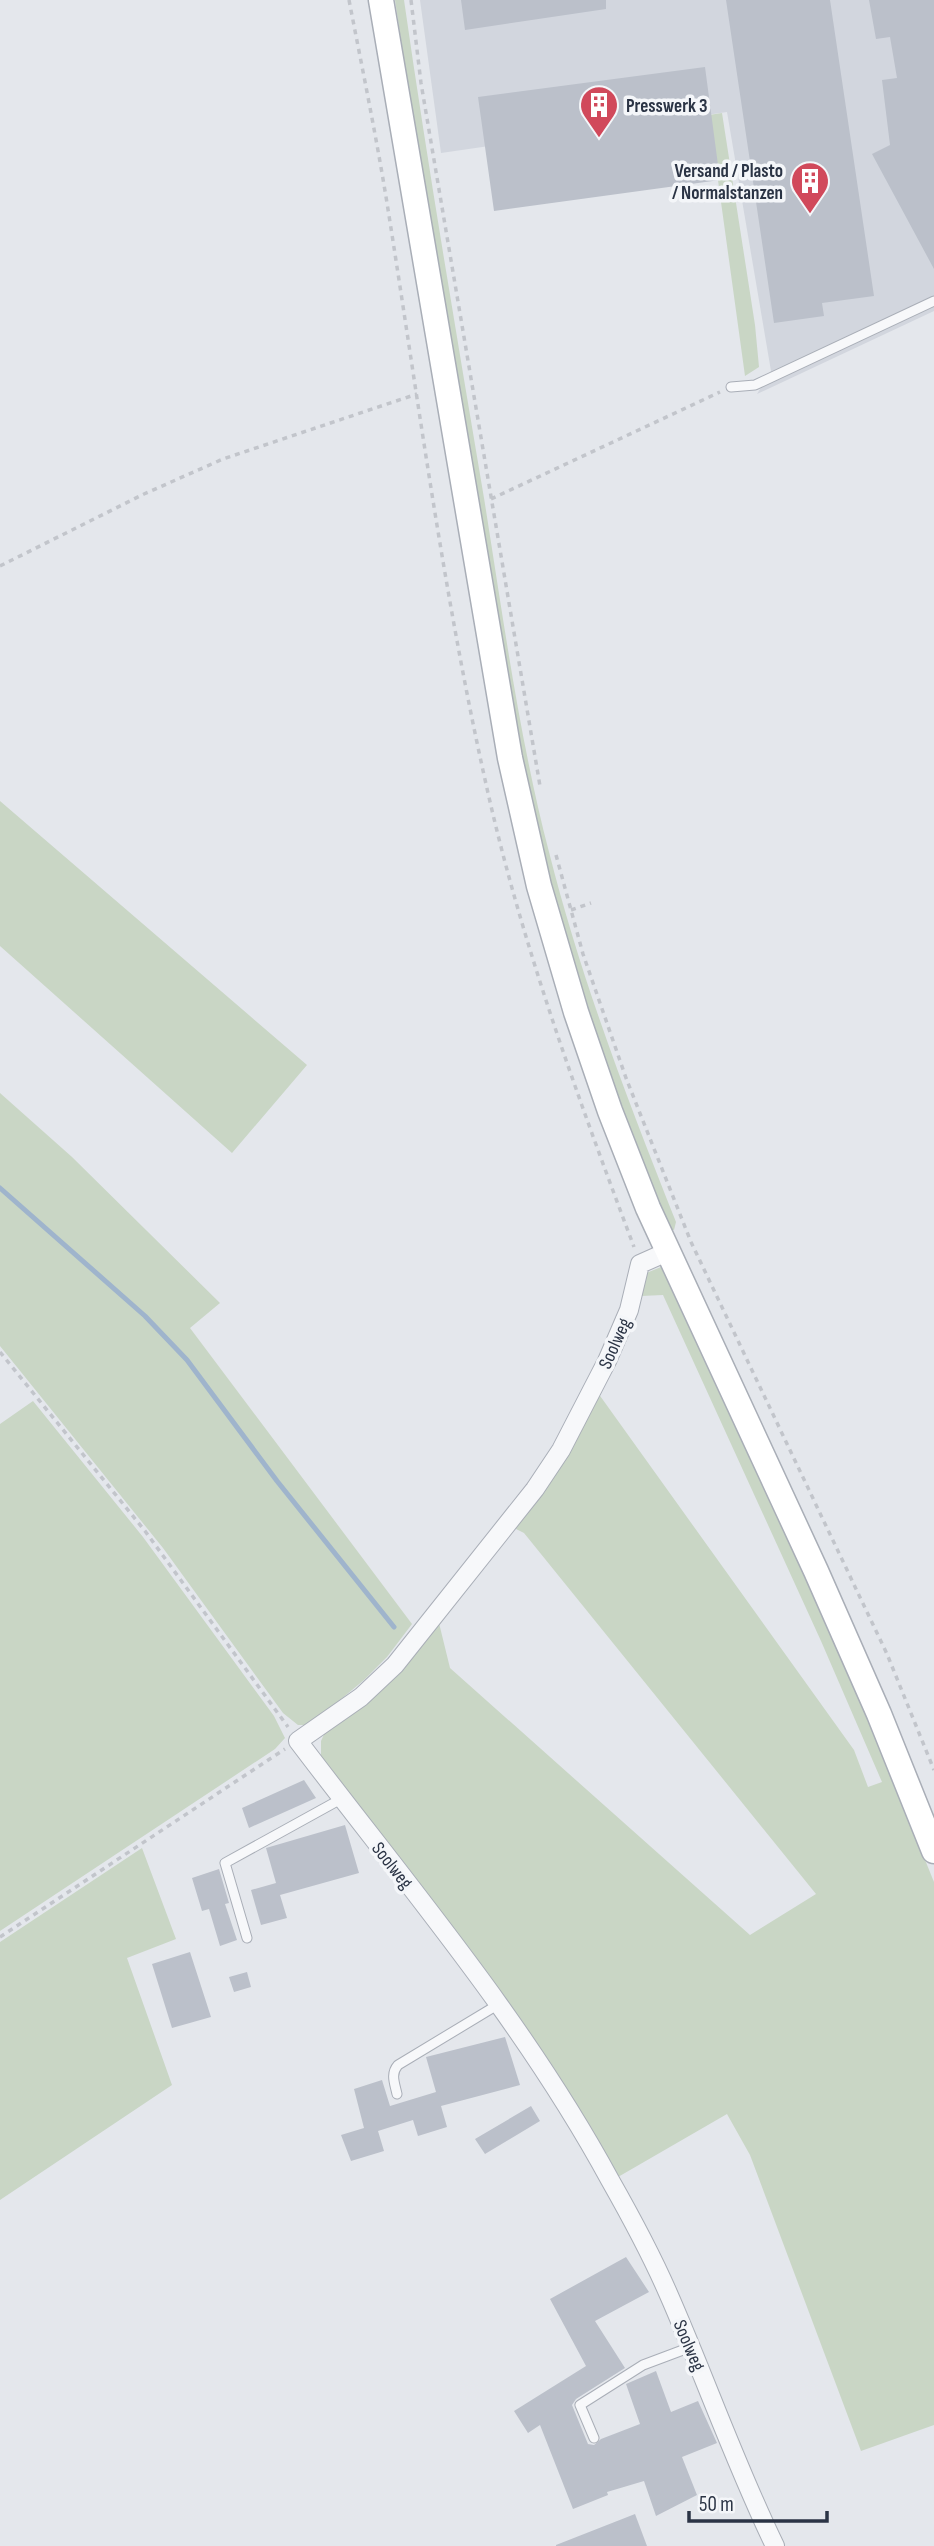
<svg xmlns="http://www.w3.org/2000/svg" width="934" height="2546" font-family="'Sofia Sans Condensed',sans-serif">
<rect width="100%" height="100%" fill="#e4e7ec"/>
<path fill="#d2d6de" d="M420 0H934V311L757 394 771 371 727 112 441 153Z"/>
<path fill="#c9d6c5" d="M395 0H404C428 167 456 332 484 498 503 616 519 737 549 852 581 979 628 1101 676 1222L674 1230 669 1229 611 1084 554 903 514 725 418 155Z
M722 113 755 325 759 367 745 376 709 115Z
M0 801 307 1065 232 1153 0 946Z
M0 1093 72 1157 220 1303 190 1328 412 1624 387 1657 364 1680 310 1725H298L283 1713 163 1548 0 1346Z
M661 1267 818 1603 855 1687 934 1882V2425L861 2451 750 2155 727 2114 618 2177 564 2085 522 2021 470 1949 341 1787 321 1757V1741L326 1730 439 1623 450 1668 750 1935 816 1894 524 1533 516 1529V1524L598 1393 854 1750 868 1787 882 1782 821 1641 663 1295 641 1296 644 1274Z
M33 1401 143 1537 274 1716 285 1738 275 1749 0 1931V1424Z
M142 1848 176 1939 127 1958 172 2085 0 2200V1942Z"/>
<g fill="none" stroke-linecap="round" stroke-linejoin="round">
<path stroke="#9fb4cc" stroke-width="5" d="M0 1188 145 1316 187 1360 277 1481 394 1627"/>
</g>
<path fill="#bbc0ca" d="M461 0H606V9L465 30Z
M726 0H830L874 296 822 303 824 316 774 323Z
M869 0H934V269L872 154 890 145 882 80 897 78 890 37 876 39Z
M705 67 720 180 494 211 478 97Z
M304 1780 316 1798 249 1828 242 1808Z
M345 1825 359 1873 280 1895 287 1918 261 1925 251 1890 276 1883 266 1848Z
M219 1869 229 1903 225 1904 237 1940 220 1946 209 1909 202 1911 192 1878Z
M190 1952 211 2017 172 2028 152 1964Z
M247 1972 251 1987 234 1992 229 1977Z
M505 2037 520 2085 441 2106 447 2127 418 2136 413 2120 378 2131 384 2151 351 2161 341 2135 364 2128 354 2089 382 2080 390 2106 436 2092 426 2057Z
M531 2106 540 2121 485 2154 475 2139Z
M626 2257 649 2292 595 2321 625 2368 576 2399 572 2405 588 2444 594 2445 601 2439 640 2424 626 2384 656 2371 671 2412 698 2401 717 2443 682 2457 697 2495 656 2516 644 2481 607 2492 608 2495 573 2509 540 2425 528 2433 514 2411 586 2366 550 2299Z
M635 2514 647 2546H556V2545Z"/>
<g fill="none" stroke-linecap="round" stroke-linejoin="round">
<defs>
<path id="service" d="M731 387 755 385 934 301
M247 1938 225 1863 341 1799
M397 2094C395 2084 390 2074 398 2065L499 2004
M594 2438 580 2405 643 2365 691 2347"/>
<path id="minor" d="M667 1252 640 1264 629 1310 607 1361 561 1450 535 1489 395 1665 361 1697 298 1741C407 1885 523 2020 610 2180 631 2217 651 2254 668 2293 705 2377 735 2464 775 2546"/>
<path id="secondary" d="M381 0 510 758 539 886 576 1012 610 1111 648 1208 816 1571 879 1714 934 1851"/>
</defs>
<use href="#service" stroke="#a9aeb7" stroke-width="11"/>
<use href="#minor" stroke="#a9aeb7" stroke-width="20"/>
<use href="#secondary" stroke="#a9aeb7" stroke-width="27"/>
<path stroke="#c2c5cb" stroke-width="3.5" stroke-dasharray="5 5" stroke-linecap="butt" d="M349 0C362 67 376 135 387 203 419 404 445 607 491 806 526 956 580 1103 634 1247
M411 0 421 83 540 786
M491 499 720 392
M0 566 144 494 223 459 417 394
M556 855 583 954 626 1078 691 1242 887 1654 934 1770
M571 910 591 903
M0 1352 145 1531 288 1727
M0 1937 285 1749"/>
<use href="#service" stroke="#f7f8fa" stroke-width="9"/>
<use href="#minor" stroke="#f7f8fa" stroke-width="18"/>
<use href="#secondary" stroke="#fff" stroke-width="24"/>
</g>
<defs>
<symbol id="building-pin" viewBox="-11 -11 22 30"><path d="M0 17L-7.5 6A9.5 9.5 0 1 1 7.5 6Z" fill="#d1495b" stroke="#f4f6f9"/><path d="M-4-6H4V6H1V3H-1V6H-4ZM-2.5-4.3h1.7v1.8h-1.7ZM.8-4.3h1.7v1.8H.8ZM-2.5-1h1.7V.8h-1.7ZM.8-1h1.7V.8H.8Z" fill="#fff"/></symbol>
</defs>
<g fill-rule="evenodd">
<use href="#building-pin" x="577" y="83" width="44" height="60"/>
<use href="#building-pin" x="788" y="159" width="44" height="60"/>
</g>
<g text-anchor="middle" stroke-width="7" stroke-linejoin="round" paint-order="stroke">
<g font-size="19" font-weight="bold" fill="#2b3445" stroke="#f4f6f9" text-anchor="start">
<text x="626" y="112">Presswerk 3</text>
<text x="783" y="177" text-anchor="end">Versand / Plasto<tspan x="783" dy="22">/ Normalstanzen</tspan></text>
</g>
<g font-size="19" fill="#2b3445" stroke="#f4f6f9">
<text transform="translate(614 1343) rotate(-66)" y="7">Soolweg</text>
<text transform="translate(393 1865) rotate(52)" y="7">Soolweg</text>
<text transform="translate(690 2345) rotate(67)" y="7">Soolweg</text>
</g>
</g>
<path d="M689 2511v10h138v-10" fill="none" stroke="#2b3445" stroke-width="3.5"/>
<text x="699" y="2511" font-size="21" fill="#2b3445" stroke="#f4f6f9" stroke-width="5" paint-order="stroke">50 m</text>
</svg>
